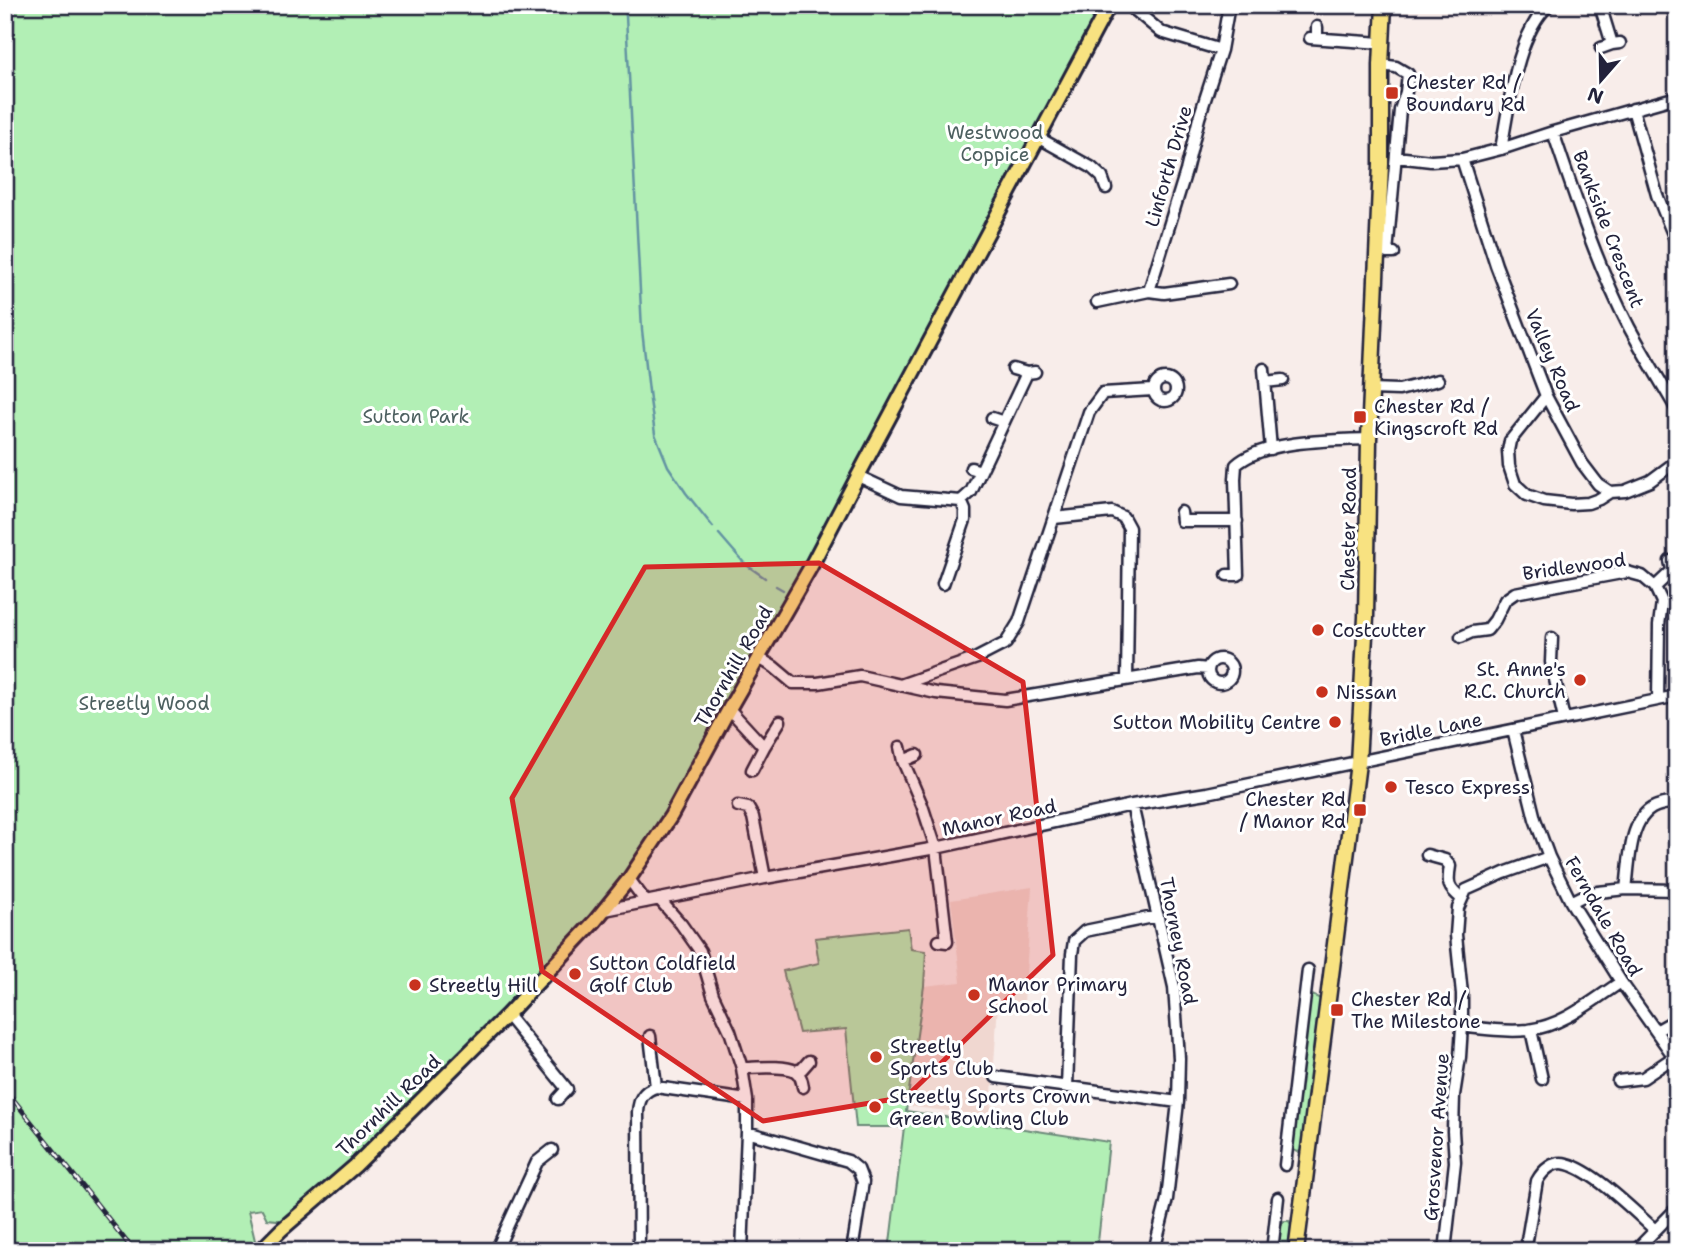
<svg xmlns="http://www.w3.org/2000/svg" width="1682" height="1256" font-family="'Shantell Sans',sans-serif">
<rect width="100%" height="100%" fill="#f8edea"/>
<filter id="ink" filterUnits="userSpaceOnUse"><feTurbulence type="fractalNoise" baseFrequency=".0143" numOctaves="2"/><feDisplacementMap in="SourceGraphic" scale="14" xChannelSelector="R" yChannelSelector="G"/><feConvolveMatrix kernelMatrix="1 2 1 2 8 2 1 2 1" color-interpolation-filters="sRGB"/></filter>
<g filter="url(#ink)">
<path fill="#f0d7d0" d="M1032 887 1024 1003 998 1004 991 1109 987 1115H979L906 1106 924 986 961 982 951 900Z"/>
<path fill="#b2efb5" stroke="#6a8878" stroke-width="2" d="M5 5H1104L856 471 725 714 641 856 598 913 543 974 497 1015 346 1167 286 1221 267 1219 262 1209 248 1211 257 1249 255 1251H5Z
M908 928 911 949 926 951 924 986 906 1111 1109 1142 1097 1251H889L904 1127H856L846 1029 799 1033 783 971 819 963 815 938Z
M1312 995 1321 999 1304 1146 1301 1151 1298 1152 1291 1149 1308 1002Z
M1284 1221H1289L1291 1225 1288 1251H1278L1281 1225Z"/>
<g fill="none" stroke-linecap="round" stroke-linejoin="round">
<path stroke="#6394a2" stroke-width="2.5" d="M623 5 626 16 642 330 650 400 655 434 668 466 686 493 713 527
M719 534 745 564 765 578
M776 586 783 590"/>
<defs>
<path id="minor" d="M1126 5 1136 11 1161 32 1221 50
M1600 5 1612 44
M1317 27V38
M1310 38 1382 43
M1601 48 1612 44 1620 43
M1381 65 1396 67 1408 74 1406 92 1400 110 1387 253H1394
M1633 109 1657 195 1677 244
M1553 132C1575 197 1597 265 1629 327 1644 355 1661 382 1677 410
M1039 138 1091 167 1102 177 1106 188
M1501 149C1509 108 1516 34 1549 5
M1396 157 1431 161 1462 159 1501 149 1553 132 1677 97
M1462 159 1496 265 1546 396 1582 463 1598 484 1610 492 1625 491 1650 481 1677 461
M1149 291 1186 171 1199 118 1221 50 1229 5
M1097 302 1149 291 1164 293 1229 284
M1013 369 1027 373
M1264 369 1271 449
M1154 390a11 11 0 1 1 22 0a11 11 0 1 1-22 0Z
M1265 382 1283 380
M1371 389 1399 390 1438 380
M1546 396 1510 441 1508 451 1509 466 1515 484 1527 495 1544 501 1571 504 1588 503 1599 499 1610 492
M992 418 1004 422
M971 468 981 471
M858 476 901 496 961 501 971 492 1027 373 1035 372
M1181 512 1182 521H1237
M1054 518 1112 512 1123 517 1129 528 1127 680
M1670 561 1675 581
M1227 575H1238L1235 479 1236 465C1264 440 1332 440 1369 439
M943 584 965 520V510L961 501
M1655 587 1672 571
M1461 637 1472 632 1487 630 1495 620 1505 600 1515 593 1627 572 1642 576 1655 587 1662 602 1659 625 1658 700
M1552 638 1551 662 1564 719
M759 658 774 667 793 683H818L860 676 936 693 1005 700 1198 668 1208 669
M1208 671a12 12 0 1 1 24 0a12 12 0 1 1-24 0Z
M903 684 977 658 1006 643 1019 622 1089 412 1103 393 1153 390
M729 709 764 747 780 721
M1513 730 1535 819 1549 857 1571 902 1621 982 1677 1061
M900 747 903 761 922 805 936 848 947 942 939 941
M903 761 917 755
M752 770 764 747
M1132 805 1174 987 1179 1058 1178 1102 1167 1199 1154 1251
M738 806 748 808 753 817 765 878
M1427 855 1445 860 1450 866C1447 884 1448 888 1462 899
M629 879 646 902
M1626 889C1630 862 1628 813 1660 805 1665 803 1671 803 1677 803
M659 899 681 924 700 951 713 995 730 1031 742 1068 747 1100V1132L742 1251
M1571 902 1589 893 1626 889 1677 890
M605 910 765 878 936 848 1132 805 1207 793 1677 696
M507 1015 567 1089 558 1099
M1462 1026C1484 1029 1506 1032 1528 1030 1563 1026 1592 1001 1621 982
M1531 1030 1542 1079
M1656 1031 1677 1019
M650 1036 656 1087
M742 1068C754 1068 785 1065 795 1071 801 1075 802 1081 803 1087
M795 1071 802 1069 809 1061
M996 1077 1178 1102
M1618 1081 1643 1078 1674 1057
M1067 1087 1072 954 1074 941 1085 931 1158 916
M747 1132 848 1161 858 1169 863 1182 852 1251
M1285 1165 1308 970
M1527 1240 1537 1181C1543 1170 1554 1160 1567 1164 1594 1171 1634 1211 1655 1230
M496 1251 537 1162 552 1150
M639 1251 638 1112C639 1099 643 1091 656 1087L747 1100
M1272 1251 1278 1198
M1445 1251 1455 1162 1453 1131 1454 1095 1460 1057 1462 1026V994L1456 935 1458 908 1466 890 1504 873 1549 857
M1635 1251 1677 1208"/>
<path id="major" d="M260 1251 281 1230 355 1166 507 1015 595 921 629 879 671 816 729 709 810 568 858 476 1109 5"/>
<path id="highway" d="M1296 1251 1358 763 1366 617 1369 439 1381 164V65L1384 5"/>
</defs>
<use href="#minor" stroke="#22223b" stroke-width="15"/>
<use href="#major" stroke="#22223b" stroke-width="18"/>
<use href="#highway" stroke="#22223b" stroke-width="19"/>
<use href="#minor" stroke="#fff" stroke-width="10"/>
<use href="#major" stroke="#f8e281" stroke-width="12"/>
<use href="#highway" stroke="#f8e281" stroke-width="14"/>
<defs>
<path id="rail" d="M5 1089 134 1251"/>
</defs>
<use href="#rail" stroke="#22223b" stroke-width="5"/>
<use href="#rail" stroke="#fff" stroke-width="2.5" stroke-dasharray="8" stroke-linecap="butt"/>
</g>
</g>
<path fill="#d62828" fill-opacity="0.2" stroke="#d62828" stroke-width="5" stroke-linejoin="round" d="M819 563 1023 682 1053 955 906 1097 763 1121 542 971 512 798 645 567Z"/>
<g fill="#c8321e" stroke="#fff" stroke-width="2.5">
<rect x="1385" y="86" width="14" height="14" rx="3.5"/>
<rect x="1353" y="410" width="14" height="14" rx="3.5"/>
<circle cx="1318" cy="630" r="7"/>
<circle cx="1580" cy="680" r="7"/>
<circle cx="1322" cy="692" r="7"/>
<circle cx="1335" cy="722" r="7"/>
<circle cx="1391" cy="787" r="7"/>
<rect x="1353" y="803" width="14" height="14" rx="3.5"/>
<circle cx="575" cy="974" r="7"/>
<circle cx="415" cy="985" r="7"/>
<circle cx="974" cy="995" r="7"/>
<rect x="1330" y="1003" width="14" height="14" rx="3.5"/>
<circle cx="876" cy="1057" r="7"/>
<circle cx="875" cy="1107" r="7"/>
</g>
<g text-anchor="middle" stroke-width="6" stroke-linejoin="round" paint-order="stroke">
<g font-size="19" fill="#22223b" stroke="#fff" text-anchor="start">
<text x="1406" y="89">Chester Rd /<tspan x="1406" dy="22">Boundary Rd</tspan></text>
<text x="1374" y="413">Chester Rd /<tspan x="1374" dy="22">Kingscroft Rd</tspan></text>
<text x="1332" y="637">Costcutter</text>
<text x="1566" y="676" text-anchor="end">St. Anne's<tspan x="1566" dy="22">R.C. Church</tspan></text>
<text x="1336" y="699">Nissan</text>
<text x="1321" y="729" text-anchor="end">Sutton Mobility Centre</text>
<text x="1405" y="794">Tesco Express</text>
<text x="1346" y="806" text-anchor="end">Chester Rd<tspan x="1346" dy="22">/ Manor Rd</tspan></text>
<text x="589" y="970">Sutton Coldfield<tspan x="589" dy="22">Golf Club</tspan></text>
<text x="988" y="991">Manor Primary<tspan x="988" dy="22">School</tspan></text>
<text x="429" y="992">Streetly Hill</text>
<text x="1351" y="1006">Chester Rd /<tspan x="1351" dy="22">The Milestone</tspan></text>
<text x="890" y="1053">Streetly<tspan x="890" dy="22">Sports Club</tspan></text>
<text x="889" y="1103">Streetly Sports Crown<tspan x="889" dy="22">Green Bowling Club</tspan></text>
</g>
<g font-size="19" fill="#4d6060" stroke="#fff">
<text x="995" y="139">Westwood<tspan x="995" dy="22">Coppice</tspan></text>
<text x="416" y="423">Sutton Park</text>
<text x="144" y="710">Streetly Wood</text>
</g>
<g font-size="19" fill="#22223b" stroke="#fff">
<text transform="translate(1168 166) rotate(-74)" y="7">Linforth Drive</text>
<text transform="translate(1609 229) rotate(69)" y="7">Bankside Crescent</text>
<text transform="translate(1553 360) rotate(67)" y="7">Valley Road</text>
<text transform="translate(1348 529) rotate(-89)" y="7">Chester Road</text>
<text transform="translate(1574 566) rotate(-8)" y="7">Bridlewood</text>
<text transform="translate(733 666) rotate(-60)" y="7">Thornhill Road</text>
<text transform="translate(1431 729) rotate(-12)" y="7">Bridle Lane</text>
<text transform="translate(999 817) rotate(-12)" y="7">Manor Road</text>
<text transform="translate(1604 916) rotate(60)" y="7">Ferndale Road</text>
<text transform="translate(1179 941) rotate(79)" y="7">Thorney Road</text>
<text transform="translate(388 1105) rotate(-44)" y="7">Thornhill Road</text>
<text transform="translate(1436 1137) rotate(-86)" y="7">Grosvenor Avenue</text>
</g>
</g>
<rect width="1682" height="1256" fill="none" stroke="#fff" stroke-width="28"/>
<rect x="14" y="14" width="1654" height="1228" fill="none" stroke="#22223b" stroke-width="2.5" filter="url(#ink)"/>
<g transform="translate(1601 80) rotate(200)" stroke="#ffffff" stroke-width="5" paint-order="stroke">
<path d="M0-5L12 26L0 18L-12 26Z" fill="#22223b"/>
<text y="-10" font-size="19" font-weight="bold" text-anchor="middle" fill="#22223b">N</text>
</g>
</svg>
